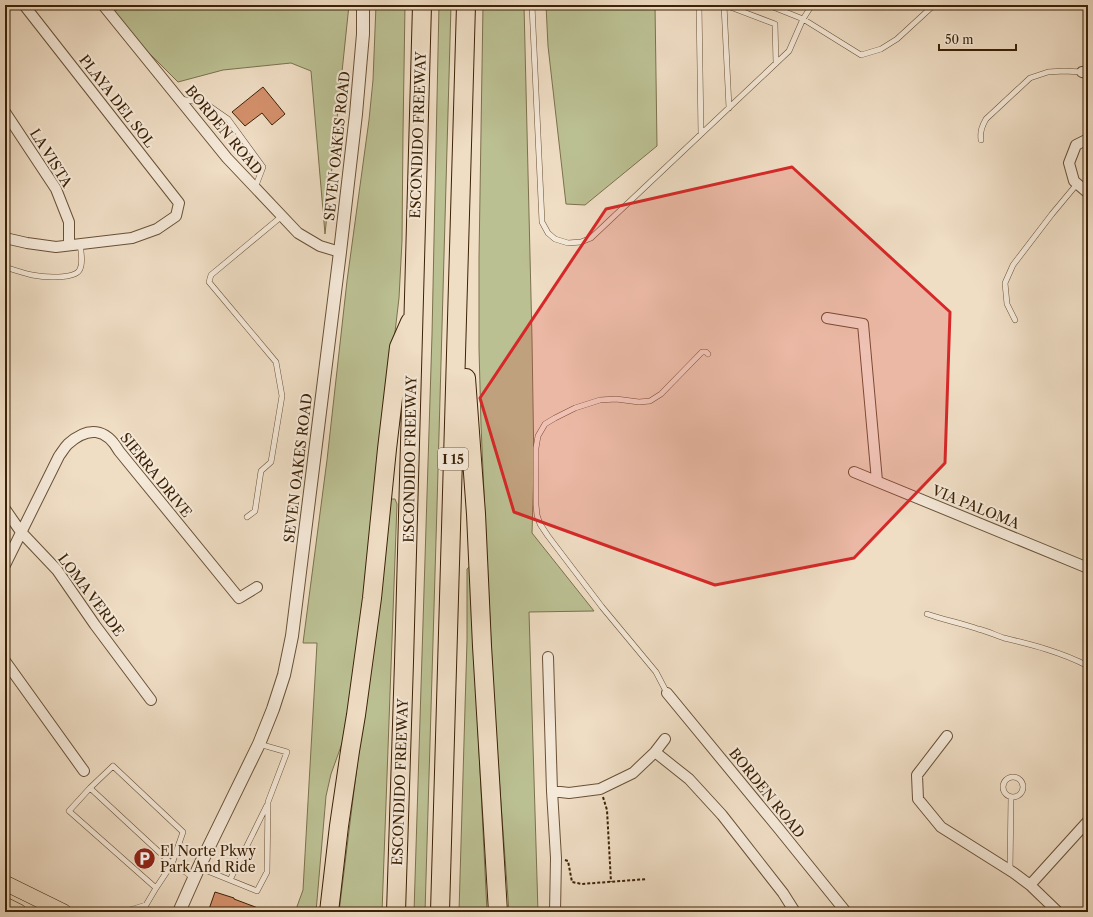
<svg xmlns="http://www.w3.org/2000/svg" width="1093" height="917" font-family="'Libre Caslon Text',serif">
<rect width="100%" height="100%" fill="#efddc4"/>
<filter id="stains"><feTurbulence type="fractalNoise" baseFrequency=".005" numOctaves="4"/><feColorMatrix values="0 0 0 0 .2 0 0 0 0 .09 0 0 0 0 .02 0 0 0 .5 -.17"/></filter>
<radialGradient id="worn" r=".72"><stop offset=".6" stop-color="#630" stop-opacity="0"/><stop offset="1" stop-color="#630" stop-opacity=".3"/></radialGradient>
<path fill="#bbc093" stroke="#7c714c" d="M120 5H349L325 234 311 71 291 63 223 70 178 82 112 16Z
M376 5H405L403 133 402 241 399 298 351 707 344 738 331 774 326 796 316 912H295L303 890 317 643H303L327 460 347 281 369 120 373 80Z
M439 5H451L437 506 425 912H414L432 335Z
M483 5H524L532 339 534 468 532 533 594 611 529 612 538 912H509L495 722 487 561 481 425 479 348V258Z
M546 5H655L657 146 585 205 566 204 548 46Z
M390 499H395L397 504 382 912H339Z
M470 566 487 912H459L467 640V569Z"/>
<path fill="#d3906b" stroke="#3c2206" d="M263 87 285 114 272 125 262 113 245 126 232 112Z
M215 892 234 898V899L266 911V912H208Z"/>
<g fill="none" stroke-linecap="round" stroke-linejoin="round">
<defs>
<path id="service" d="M532 5 542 222 548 233 555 239 568 243 581 242 591 238 789 51 803 19 812 5
M699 5 701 134
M724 5 729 108
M725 5 775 24 776 63
M768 5 803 19 861 55 881 49 897 39 934 5
M180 99 205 103 228 119 263 167 255 188
M981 140C980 131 982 126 986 119L1030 78 1048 72 1064 71 1082 72
M5 267C14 270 23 273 32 275 42 277 76 280 80 269 83 263 81 250 80 244
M1015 320 1007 304 1005 283 1013 265 1052 214 1077 184
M247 517 255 511 261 471 271 462 282 396 276 362 209 282 211 275 282 216
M927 614C944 620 961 623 978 629 987 631 995 635 1004 638 1033 645 1061 652 1088 666
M667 693 656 672 602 607 548 536 540 524 537 515 536 505V448L538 436 545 424 555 418 575 408 600 400 616 399 639 402 650 401 661 394 702 352H706L708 354
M1003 787a10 10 0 1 1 20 0a10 10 0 1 1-20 0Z
M90 788 113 766 183 832 172 864 156 888
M200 868 257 891 267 872 268 802 287 752 259 744
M1010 870 1011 797
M230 880 267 805
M130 910 146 905 156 888 69 811 90 788 172 864 187 873 193 878"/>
<path id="minor" d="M103 5 227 158 298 233 320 246 340 252
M1082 72 1088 73
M5 112 56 189 69 222V245
M1088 139 1076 145 1069 163 1074 181 1088 193
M5 238 27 243 56 247 132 238 157 229 176 216 179 203 24 5
M827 318 863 324 877 481
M854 472 1088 568
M5 509 21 532 57 570 95 625 151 700
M5 565 59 456C62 452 65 447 68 444 88 426 106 428 119 451L239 598 257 587
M548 657 552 791 556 858 555 912
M5 661 84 771
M667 693 779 829 846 912
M947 736 917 775 918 799 941 827 1014 873 1030 885 1058 912
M655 752 689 779 722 815 783 893 795 912
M552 791 569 793 600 789 633 773 655 752 665 739
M1030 885 1088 821"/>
<path id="tertiary" d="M179 912 199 867 259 744 273 709 284 675 292 636 340 252 356 114 363 34V5"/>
<path id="primary" d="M5 883 64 912
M5 905 19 912"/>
<path id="motorway" d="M466 378 476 514 482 646 498 912
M329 912 339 826 350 751 356 715 372 598 387 449 399 347 410 322
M396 912 404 662 422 5
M440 912 466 5"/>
</defs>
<use href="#service" stroke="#695136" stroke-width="6"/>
<use href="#minor" stroke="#695136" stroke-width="12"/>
<use href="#tertiary" stroke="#695136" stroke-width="14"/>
<use href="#primary" stroke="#3c2206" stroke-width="16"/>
<use href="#motorway" stroke="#3c2206" stroke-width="20"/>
<path stroke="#3c2206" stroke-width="2" stroke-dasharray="3 2" stroke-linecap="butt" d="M603 797 607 810 611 882
M565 860 568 861 572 882 582 884 647 879"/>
<use href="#service" stroke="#f5e9d9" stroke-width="5"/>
<use href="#minor" stroke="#f5e9d9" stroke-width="10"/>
<use href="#tertiary" stroke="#f5e9d9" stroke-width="12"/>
<use href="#primary" stroke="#efddc4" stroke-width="15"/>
<use href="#motorway" stroke="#efddc4" stroke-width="18"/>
</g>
<path fill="#d62828" fill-opacity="0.2" stroke="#d62828" stroke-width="3" stroke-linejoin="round" d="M792 167 950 312 945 463 854 558 715 585 514 512 480 398 606 209Z"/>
<defs>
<symbol id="parking-disc" viewBox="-11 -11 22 22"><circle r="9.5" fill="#8f2418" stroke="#f5e9d9"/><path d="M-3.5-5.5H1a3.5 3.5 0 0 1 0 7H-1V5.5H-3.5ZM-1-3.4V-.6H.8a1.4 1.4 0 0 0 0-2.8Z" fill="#fff"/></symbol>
</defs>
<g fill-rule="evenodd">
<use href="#parking-disc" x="132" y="846" width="25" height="25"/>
</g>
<g text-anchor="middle" stroke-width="4" stroke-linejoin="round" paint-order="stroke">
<rect fill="#f5e9d9" stroke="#745e45" stroke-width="1" x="438" y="448" width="30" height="22" rx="3"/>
<g font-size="13" font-weight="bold" fill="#3c2206">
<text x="453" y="464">I 15</text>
</g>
<g font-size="14" fill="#3c2206" stroke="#f5e9d9">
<text transform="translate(117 101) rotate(52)" y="5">PLAYA DEL SOL</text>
<text transform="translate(224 130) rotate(50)" y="5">BORDEN ROAD</text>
<text transform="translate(418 135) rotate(-88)" y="5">ESCONDIDO FREEWAY</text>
<text transform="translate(337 146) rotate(-84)" y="5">SEVEN OAKES ROAD</text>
<text transform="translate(51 158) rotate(58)" y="5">LA VISTA</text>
<text transform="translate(410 459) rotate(-89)" y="5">ESCONDIDO FREEWAY</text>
<text transform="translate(298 468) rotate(-83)" y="5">SEVEN OAKES ROAD</text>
<text transform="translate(156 475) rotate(51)" y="5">SIERRA DRIVE</text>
<text transform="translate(976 507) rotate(22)" y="5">VIA PALOMA</text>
<text transform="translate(91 595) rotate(53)" y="5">LOMA VERDE</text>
<text transform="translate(400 782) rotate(-88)" y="5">ESCONDIDO FREEWAY</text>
<text transform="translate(767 793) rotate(51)" y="5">BORDEN ROAD</text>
</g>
<g font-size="14" fill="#3c2206" stroke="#f5e9d9" text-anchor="start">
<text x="160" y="856">El Norte Pkwy<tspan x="160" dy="16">Park And Ride</tspan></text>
</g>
</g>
<rect width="1093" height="917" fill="none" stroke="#efddc4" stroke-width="20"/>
<rect x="6" y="6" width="1081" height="905" fill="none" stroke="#3c2206" stroke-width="2"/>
<rect x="10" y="10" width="1073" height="897" fill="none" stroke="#3c2206"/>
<path d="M939 44v6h77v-6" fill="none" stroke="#3c2206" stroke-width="2"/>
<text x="945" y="44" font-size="12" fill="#3c2206" stroke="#f5e9d9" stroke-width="3" paint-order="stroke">50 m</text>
<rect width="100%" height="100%" filter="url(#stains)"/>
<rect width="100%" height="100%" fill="url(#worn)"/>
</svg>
